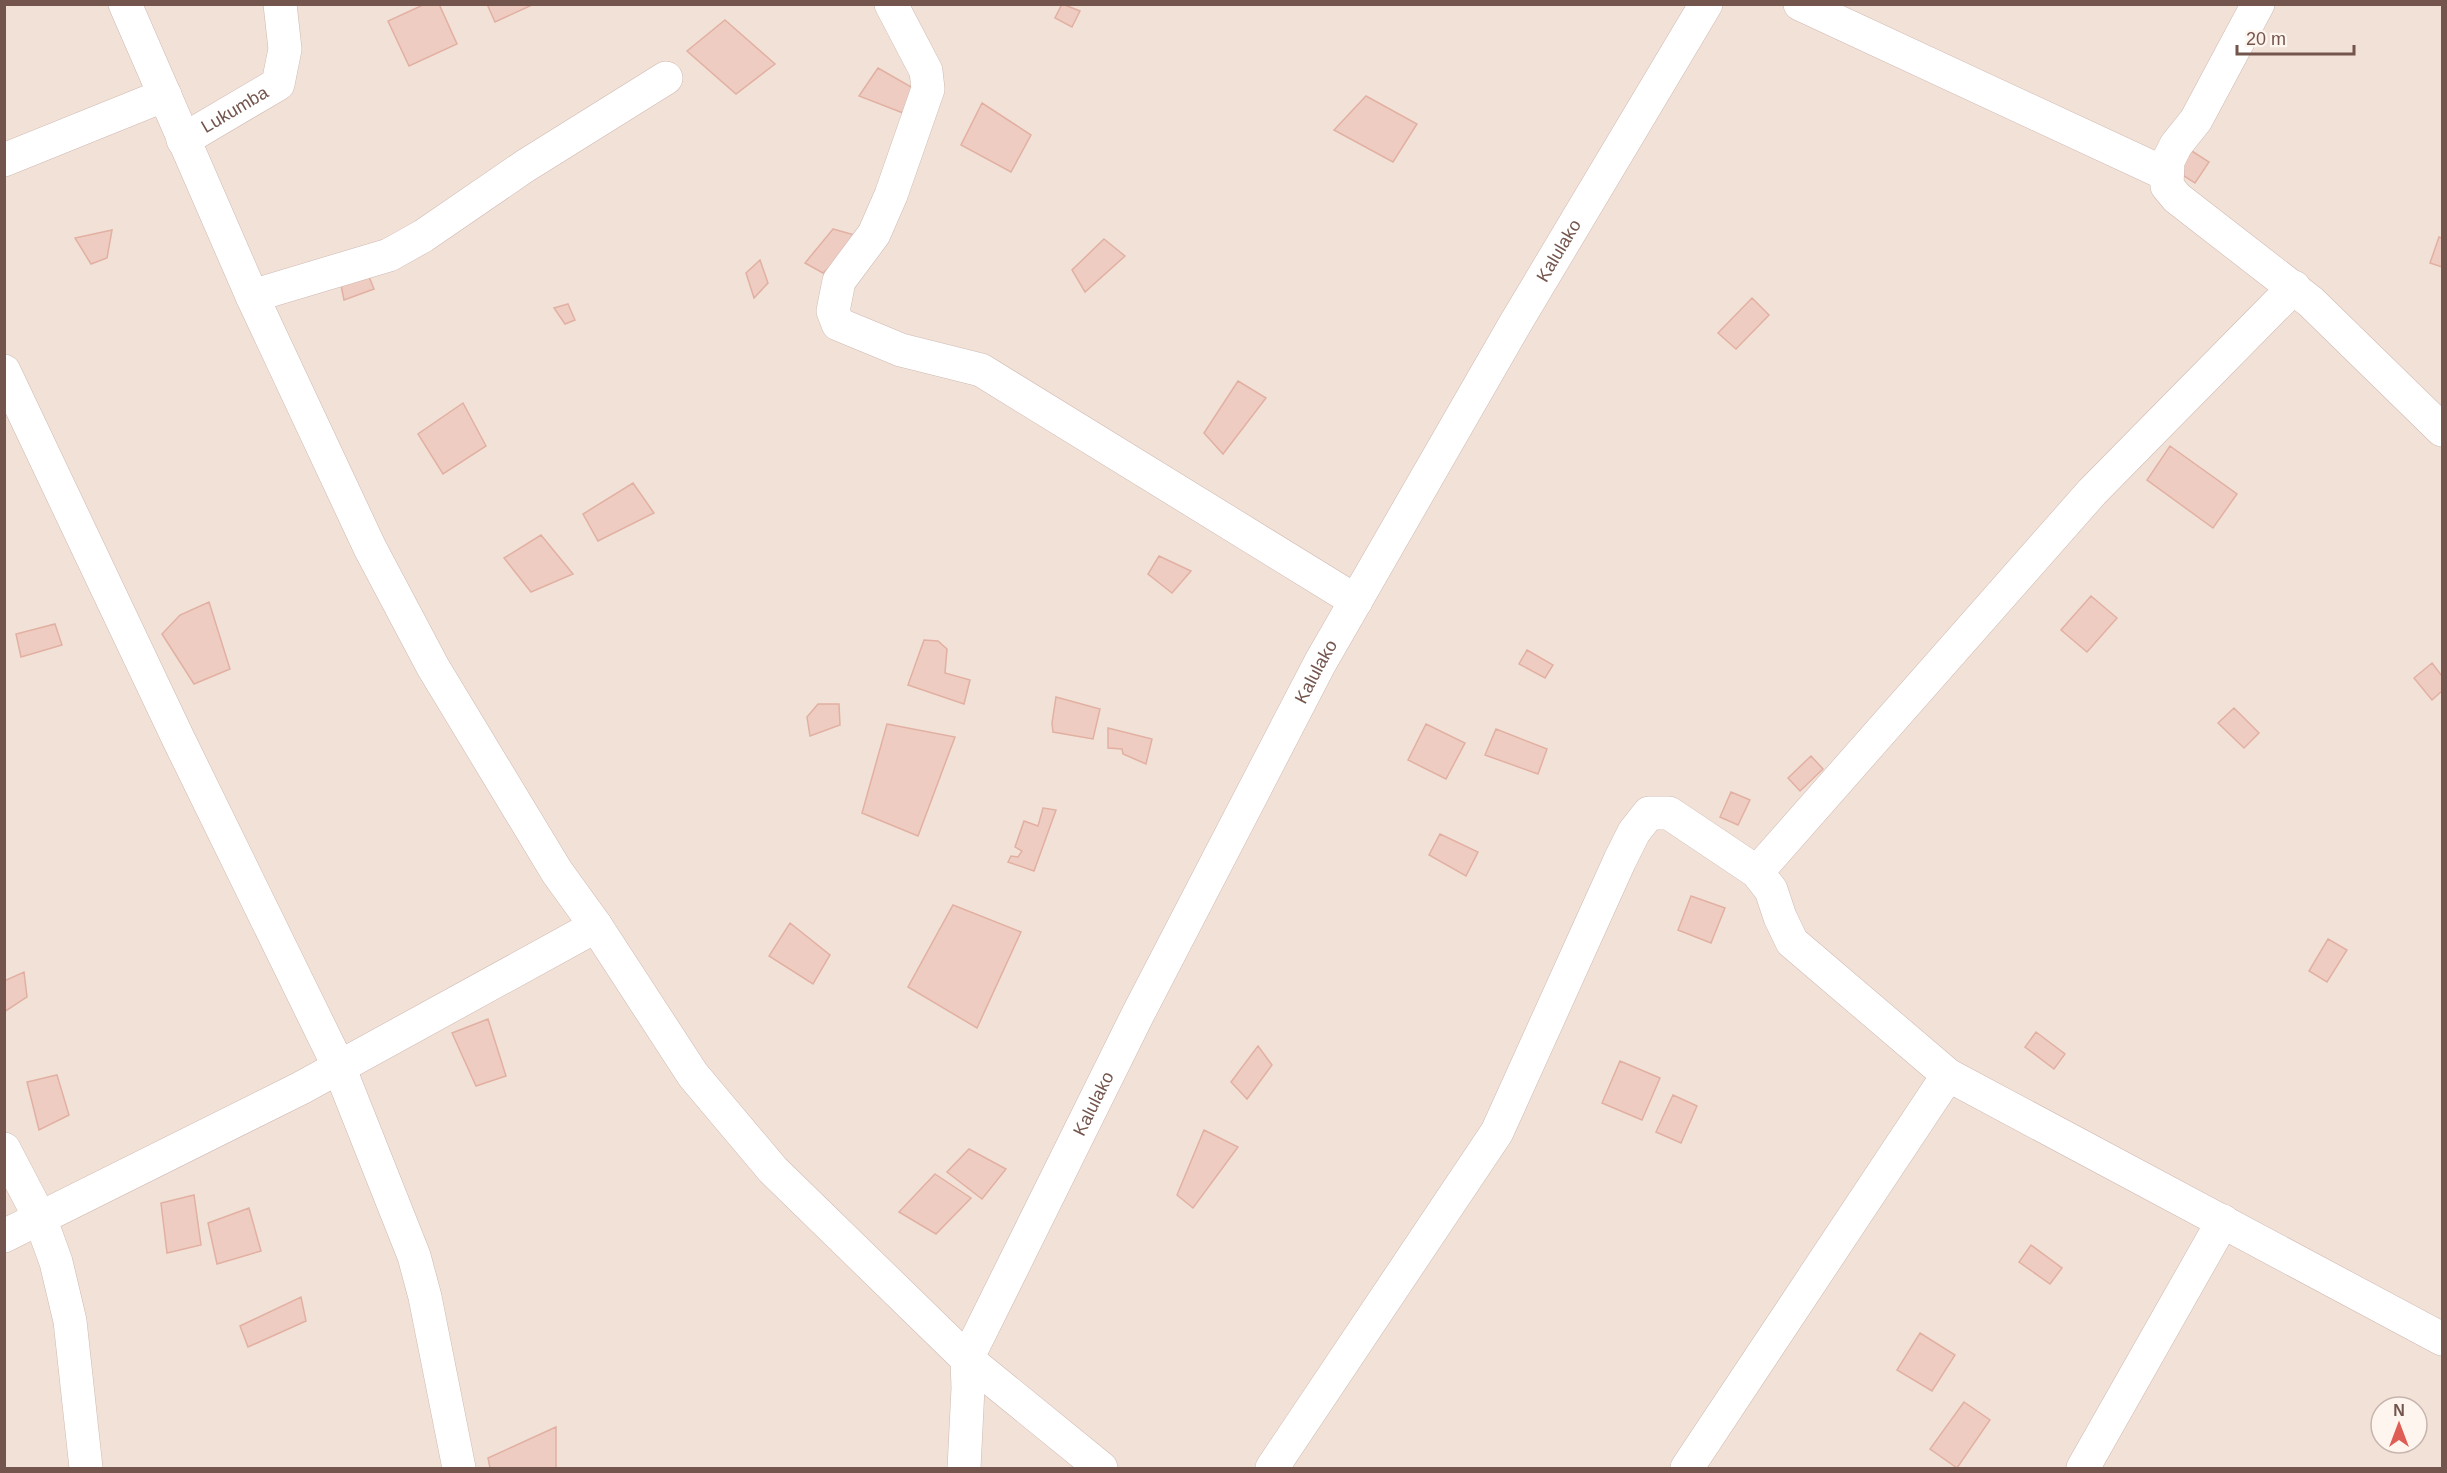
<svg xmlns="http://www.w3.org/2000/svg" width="2447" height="1473" font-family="Helvetica,sans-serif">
<rect width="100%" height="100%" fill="#fbf1e8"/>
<path fill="#f2e1d7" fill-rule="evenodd" d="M5 5H2442V1468H5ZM2381 1407H2417V1443H2381Z"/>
<path fill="#efccc1" stroke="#e1b0a2" stroke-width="1.5" d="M425 4H439L457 44 409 66 388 21Z
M487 4H532V5L495 22Z
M1062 4 1080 11 1072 27 1055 18Z
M725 20 775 64 736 94 687 51Z
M878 68 913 88 903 113 859 96Z
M1366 96 1417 124 1393 162 1334 130Z
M982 103 1031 135 1011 172 961 145Z
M2184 146 2209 162 2195 183 2170 167Z
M833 229 862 237 823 273 805 263Z
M112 230 107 258 91 264 75 238Z
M2439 237 2442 238V267L2430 263Z
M1104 239 1125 256 1085 292 1072 270Z
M760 260 768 283 754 298 746 273Z
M364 264 374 289 344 300 340 280Z
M1752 298 1769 315 1736 349 1718 333Z
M568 304 575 320 565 324 554 308Z
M1238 381 1266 398 1223 454 1204 433Z
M463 403 486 446 443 474 418 434Z
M2170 446 2237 494 2213 528 2147 480Z
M633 483 654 513 598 541 583 514Z
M541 535 573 574 531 592 504 558Z
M1159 556 1191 571 1172 593 1148 574Z
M2091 596 2117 618 2087 652 2061 630Z
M209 602 230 669 194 684 162 634 180 615Z
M55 624 62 645 21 657 16 634Z
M924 640 938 641 947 649 945 673 970 680 964 704 908 685Z
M1527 650 1553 665 1545 678 1519 664Z
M2432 663 2442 676V691L2432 700 2414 678Z
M1056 697 1100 709 1093 739 1053 732 1052 723Z
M818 704H839L840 725 810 736 807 717Z
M2234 708 2259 733 2244 748 2218 723Z
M887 724 955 737 918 836 862 813Z
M1426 724 1465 743 1446 779 1408 760Z
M1108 728 1152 739 1146 764 1123 754 1122 749 1108 748Z
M1496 729 1547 749 1538 774 1485 755Z
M1811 756 1823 769 1800 791 1788 778Z
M1731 792 1750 800 1738 825 1720 817Z
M1043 808 1056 810 1034 871 1008 862 1011 856 1018 857 1022 851 1015 847 1024 821 1038 826Z
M1440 834 1478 852 1466 876 1429 855Z
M1691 896 1725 908 1711 943 1678 930Z
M953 905 1021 932 977 1028 908 987Z
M790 923 830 955 813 984 769 956Z
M2328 939 2347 950 2327 982 2309 971Z
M24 972 27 997 4 1012V981Z
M488 1019 506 1076 476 1086 452 1033Z
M2036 1032 2065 1054 2054 1069 2025 1047Z
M1258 1046 1272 1065 1247 1099 1231 1082Z
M1620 1061 1660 1078 1642 1120 1602 1103Z
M57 1075 69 1115 39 1130 27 1082Z
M1673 1095 1697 1106 1681 1143 1656 1132Z
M1204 1130 1238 1147 1193 1208 1177 1195Z
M969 1149 1006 1169 982 1199 947 1172Z
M935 1174 971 1198 936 1234 899 1212Z
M194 1195 201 1245 167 1253 161 1203Z
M249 1208 261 1251 217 1264 208 1223Z
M2031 1245 2062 1268 2050 1284 2019 1262Z
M301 1297 306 1321 248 1347 240 1326Z
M1920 1333 1955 1355 1932 1391 1897 1370Z
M1964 1402 1990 1420 1957 1468 1930 1449Z
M556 1427V1468H490L488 1458Z"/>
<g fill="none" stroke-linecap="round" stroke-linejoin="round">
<defs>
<g id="street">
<path d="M125 4 252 296 370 548 433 667 557 872 596 926 693 1075 773 1170 967 1359 1101 1468"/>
<path d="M891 4 926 71 928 89 891 195 874 234 839 281 833 311 838 324 901 350 981 370 1356 601"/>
<path d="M1800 4 2166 174"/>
<path d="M2258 4 2196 120 2176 145 2168 161 2167 186 2177 198 2311 302 2442 430"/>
<path id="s1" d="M183 140 278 84 285 49 280 4"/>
<path d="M4 160 165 95"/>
<path d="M252 296 389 255 423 236 525 166 666 78"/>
<path d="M4 371 178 738 339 1067 414 1256 425 1297 459 1468"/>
<path d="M1757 872 2092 492 2294 287"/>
<path d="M4 1149 40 1218 56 1262 70 1321 86 1468"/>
<path d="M4 1236 301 1088 596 926"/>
<path id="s2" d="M964 1468 968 1388 967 1359 1138 1014 1320 663 1515 324 1706 4"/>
<path d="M1272 1468 1497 1132 1620 860 1634 832 1649 813H1669L1757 872 1771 890 1780 917 1792 942 1948 1075 2442 1339"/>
<path d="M1687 1468 1948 1075"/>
<path d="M2083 1468 2223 1221"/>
</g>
</defs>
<use href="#street" stroke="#cfb9b1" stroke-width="34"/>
<use href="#street" stroke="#fff" stroke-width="33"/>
</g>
<g text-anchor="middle" stroke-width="4.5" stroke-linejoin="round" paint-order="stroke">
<g font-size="18" fill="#74554d" stroke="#fef5ee">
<text dy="6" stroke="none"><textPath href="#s1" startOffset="60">Lukumba</textPath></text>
<text dy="6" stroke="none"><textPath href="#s2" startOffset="1366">Kalulako</textPath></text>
<text dy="6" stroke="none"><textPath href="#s2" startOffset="880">Kalulako</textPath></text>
<text dy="6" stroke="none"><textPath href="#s2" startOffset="394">Kalulako</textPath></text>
</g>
</g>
<rect width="2447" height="1473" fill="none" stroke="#74554d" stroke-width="12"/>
<g transform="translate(2399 1425)"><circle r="28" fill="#fef5ee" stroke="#c7b5ae" stroke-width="1.5"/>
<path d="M0-4.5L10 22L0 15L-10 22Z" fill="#de5d54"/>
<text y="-9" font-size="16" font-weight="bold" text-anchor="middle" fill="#74554d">N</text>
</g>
<path d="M2237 45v9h117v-9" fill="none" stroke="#74554d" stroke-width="3"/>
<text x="2246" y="45" font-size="18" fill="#74554d" stroke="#fef5ee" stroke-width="4.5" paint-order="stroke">20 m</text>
</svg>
